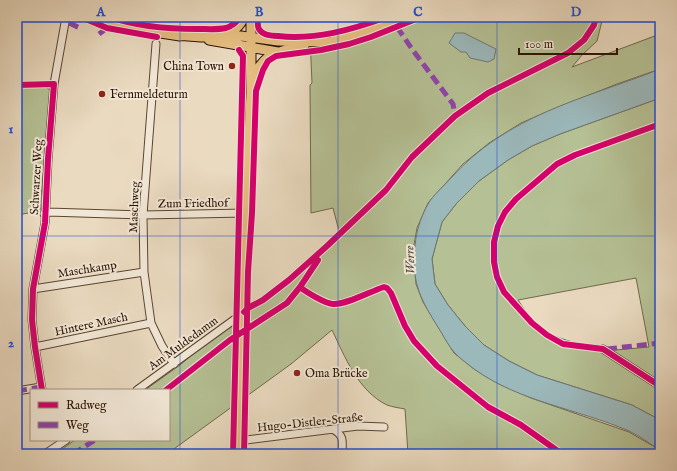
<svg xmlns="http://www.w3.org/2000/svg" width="677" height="471" font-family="'IM FELL English',serif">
<rect width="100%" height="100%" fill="#eadac0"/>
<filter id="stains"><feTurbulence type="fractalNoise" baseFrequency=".005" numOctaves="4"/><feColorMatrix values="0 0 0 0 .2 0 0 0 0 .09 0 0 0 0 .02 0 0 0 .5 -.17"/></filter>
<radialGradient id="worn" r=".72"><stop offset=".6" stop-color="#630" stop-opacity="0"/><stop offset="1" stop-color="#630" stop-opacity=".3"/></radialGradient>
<path fill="#b5c094" stroke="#70694a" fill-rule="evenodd" d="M377 17H603L597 41 582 55 572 67 660 34V69L617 84 551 110 521 123 489 143 463 164 428 203 417 228 414 245V263L416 284 423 302 454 353 474 369 499 384 531 398 629 432 660 450V454H408L405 409C400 408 392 407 387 405 358 391 345 357 332 330L291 364 167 454H55L75 440H169V390H145L180 365 251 304 266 295 286 280 339 231 333 208 311 213 310 85 312 83 310 38 334 32Z
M46 86 50 91 40 211 17 215V87Z
M660 98V420L632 405 537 375 509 361 484 345 465 326 448 305 435 284 432 259 442 222 456 204 479 181 508 160 532 146 560 134ZM636 278 649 347 604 351 598 345C560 343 539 333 518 300Z"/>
<path fill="#9bb8bb" stroke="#6e7670" d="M455 33H464L496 49 494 59 488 62 470 58 466 52H461L449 43Z
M660 69V98L560 134 532 146 508 160 479 181 456 204 442 222 432 259 435 284 448 305 465 326 484 345 509 361 537 375 632 405 660 420V450C650 444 640 436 629 431 578 409 520 402 474 369 468 364 459 358 454 352 449 346 445 339 441 332 430 314 418 297 415 275 413 250 415 227 428 204 433 195 443 187 450 179 508 114 582 100 660 69Z"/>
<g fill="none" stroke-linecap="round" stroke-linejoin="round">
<defs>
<path id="minor" d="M156 44 143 215 144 272 151 323 162 346 174 364
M44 214 48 212 143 215 246 213
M33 289 144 272
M35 347 151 323
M603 349 660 386
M42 390 35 347 32 320 33 289 45 223 48 159 54 84 66 17
M137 390 242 314
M17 391 41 387
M334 430C345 436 342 443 342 454
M238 441 358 426 384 427
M45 454 66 440"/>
<path id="major" d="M93 17 128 28 180 36
M225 33C234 32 240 26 244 17
M175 35 201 37 241 36 278 41 330 42 367 32 405 17
M209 40 278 52
M254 80C261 53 280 51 304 46
M238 454 241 323 251 93V17"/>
</defs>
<use href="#minor" stroke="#5b4430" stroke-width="9"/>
<use href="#major" stroke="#2b1200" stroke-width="11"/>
<use href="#minor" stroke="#f1e7d6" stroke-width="7"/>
<use href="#major" stroke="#e5bd80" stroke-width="9"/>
<path stroke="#8e44ad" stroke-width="5" stroke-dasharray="10 5" stroke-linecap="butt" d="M69 23 80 28
M397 27 412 49 453 104 455 116
M99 34 107 28
M607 349 660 343
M17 391 41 387
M73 454 95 440"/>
<defs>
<path id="cycleway" d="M81 17 107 28 157 37
M110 17C138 27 169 29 198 29 207 29 217 30 226 28 232 26 237 22 240 17
M258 17C258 21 257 26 259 29 262 35 272 36 278 36 316 40 351 30 387 17
M17 85 54 84 48 159 45 223 33 289 32 320 35 347 42 390
M660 124 575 155 557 164 516 199 505 212 498 226 494 242V262L497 277 504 292 532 323 547 335 563 344 603 349 660 386
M300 287C306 292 326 304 333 304 346 305 371 291 384 287L387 288 391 293 405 326 414 341 437 366 488 407 521 425 562 454
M244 312 248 308 263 300 289 280 327 246 386 190 412 157 455 116 488 93 568 53 584 40 594 25 596 17
M166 390 230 340 287 303 300 287 318 260
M233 454 243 56 239 50
M244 454 248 272 252 213 256 91 263 70 268 61 276 56 321 50 349 44 371 37 421 17"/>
</defs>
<use href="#cycleway" stroke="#f1e7d6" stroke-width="8"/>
<use href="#cycleway" stroke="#d6006c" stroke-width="6"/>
</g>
<path fill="none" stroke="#1d4ed8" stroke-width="1" stroke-opacity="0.55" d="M180 17V454M338 17V454M497 17V454M17 236H660"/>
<g fill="#8f2418" stroke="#f1e7d6" stroke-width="1.5">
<circle cx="232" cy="66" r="4"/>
<circle cx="102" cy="94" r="4"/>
<circle cx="297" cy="373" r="4"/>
</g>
<g text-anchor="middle" stroke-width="4" stroke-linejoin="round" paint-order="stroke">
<g font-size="12" fill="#2b1200" stroke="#f1e7d6" text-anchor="start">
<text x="224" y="70" text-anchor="end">China Town</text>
<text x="110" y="98">Fernmeldeturm</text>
<text x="305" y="377">Oma Brücke</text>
</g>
<g font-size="12" fill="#2b1200" stroke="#f1e7d6">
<text transform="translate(36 177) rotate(-87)" y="4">Schwarzer Weg</text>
<text transform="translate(193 203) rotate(-1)" y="4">Zum Friedhof</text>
<text transform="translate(134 207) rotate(-88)" y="4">Maschweg</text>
<text transform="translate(87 269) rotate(-9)" y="4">Maschkamp</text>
<text transform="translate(91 324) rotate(-12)" y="4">Hintere Masch</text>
<text transform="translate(183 343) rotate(-36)" y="4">Am Muldedamm</text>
<text transform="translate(310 422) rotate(-6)" y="4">Hugo-Distler-Straße</text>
</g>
<g font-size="13" font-style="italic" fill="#524c41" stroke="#f1e7d6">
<text transform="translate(409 260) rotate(-93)" y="5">Werre</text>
</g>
</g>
<rect width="677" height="471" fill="none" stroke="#eadac0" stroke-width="44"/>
<rect x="30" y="389" width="140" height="52" fill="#f1e7d6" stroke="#a29280"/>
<rect x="38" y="402" width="20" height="6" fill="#d6006c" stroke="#a29280"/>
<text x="66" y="409" font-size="12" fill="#2b1200">Radweg</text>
<rect x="38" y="422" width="20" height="6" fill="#8e44ad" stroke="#a29280"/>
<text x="66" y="429" font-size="12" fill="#2b1200">Weg</text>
<path d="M519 48v6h98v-6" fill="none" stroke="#2b1200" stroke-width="2"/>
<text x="525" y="48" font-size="12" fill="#2b1200" stroke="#f1e7d6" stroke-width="3" paint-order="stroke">100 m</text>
<rect x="22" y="22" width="633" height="427" fill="none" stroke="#1d4ed8" stroke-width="1.5"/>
<g font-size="13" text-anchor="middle" font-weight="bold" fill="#1d4ed8">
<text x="101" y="16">A</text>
<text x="259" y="16">B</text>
<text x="418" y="16">C</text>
<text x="576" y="16">D</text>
<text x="11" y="133">1</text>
<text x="11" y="347">2</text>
</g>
<rect width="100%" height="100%" filter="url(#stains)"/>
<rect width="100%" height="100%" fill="url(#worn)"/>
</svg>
